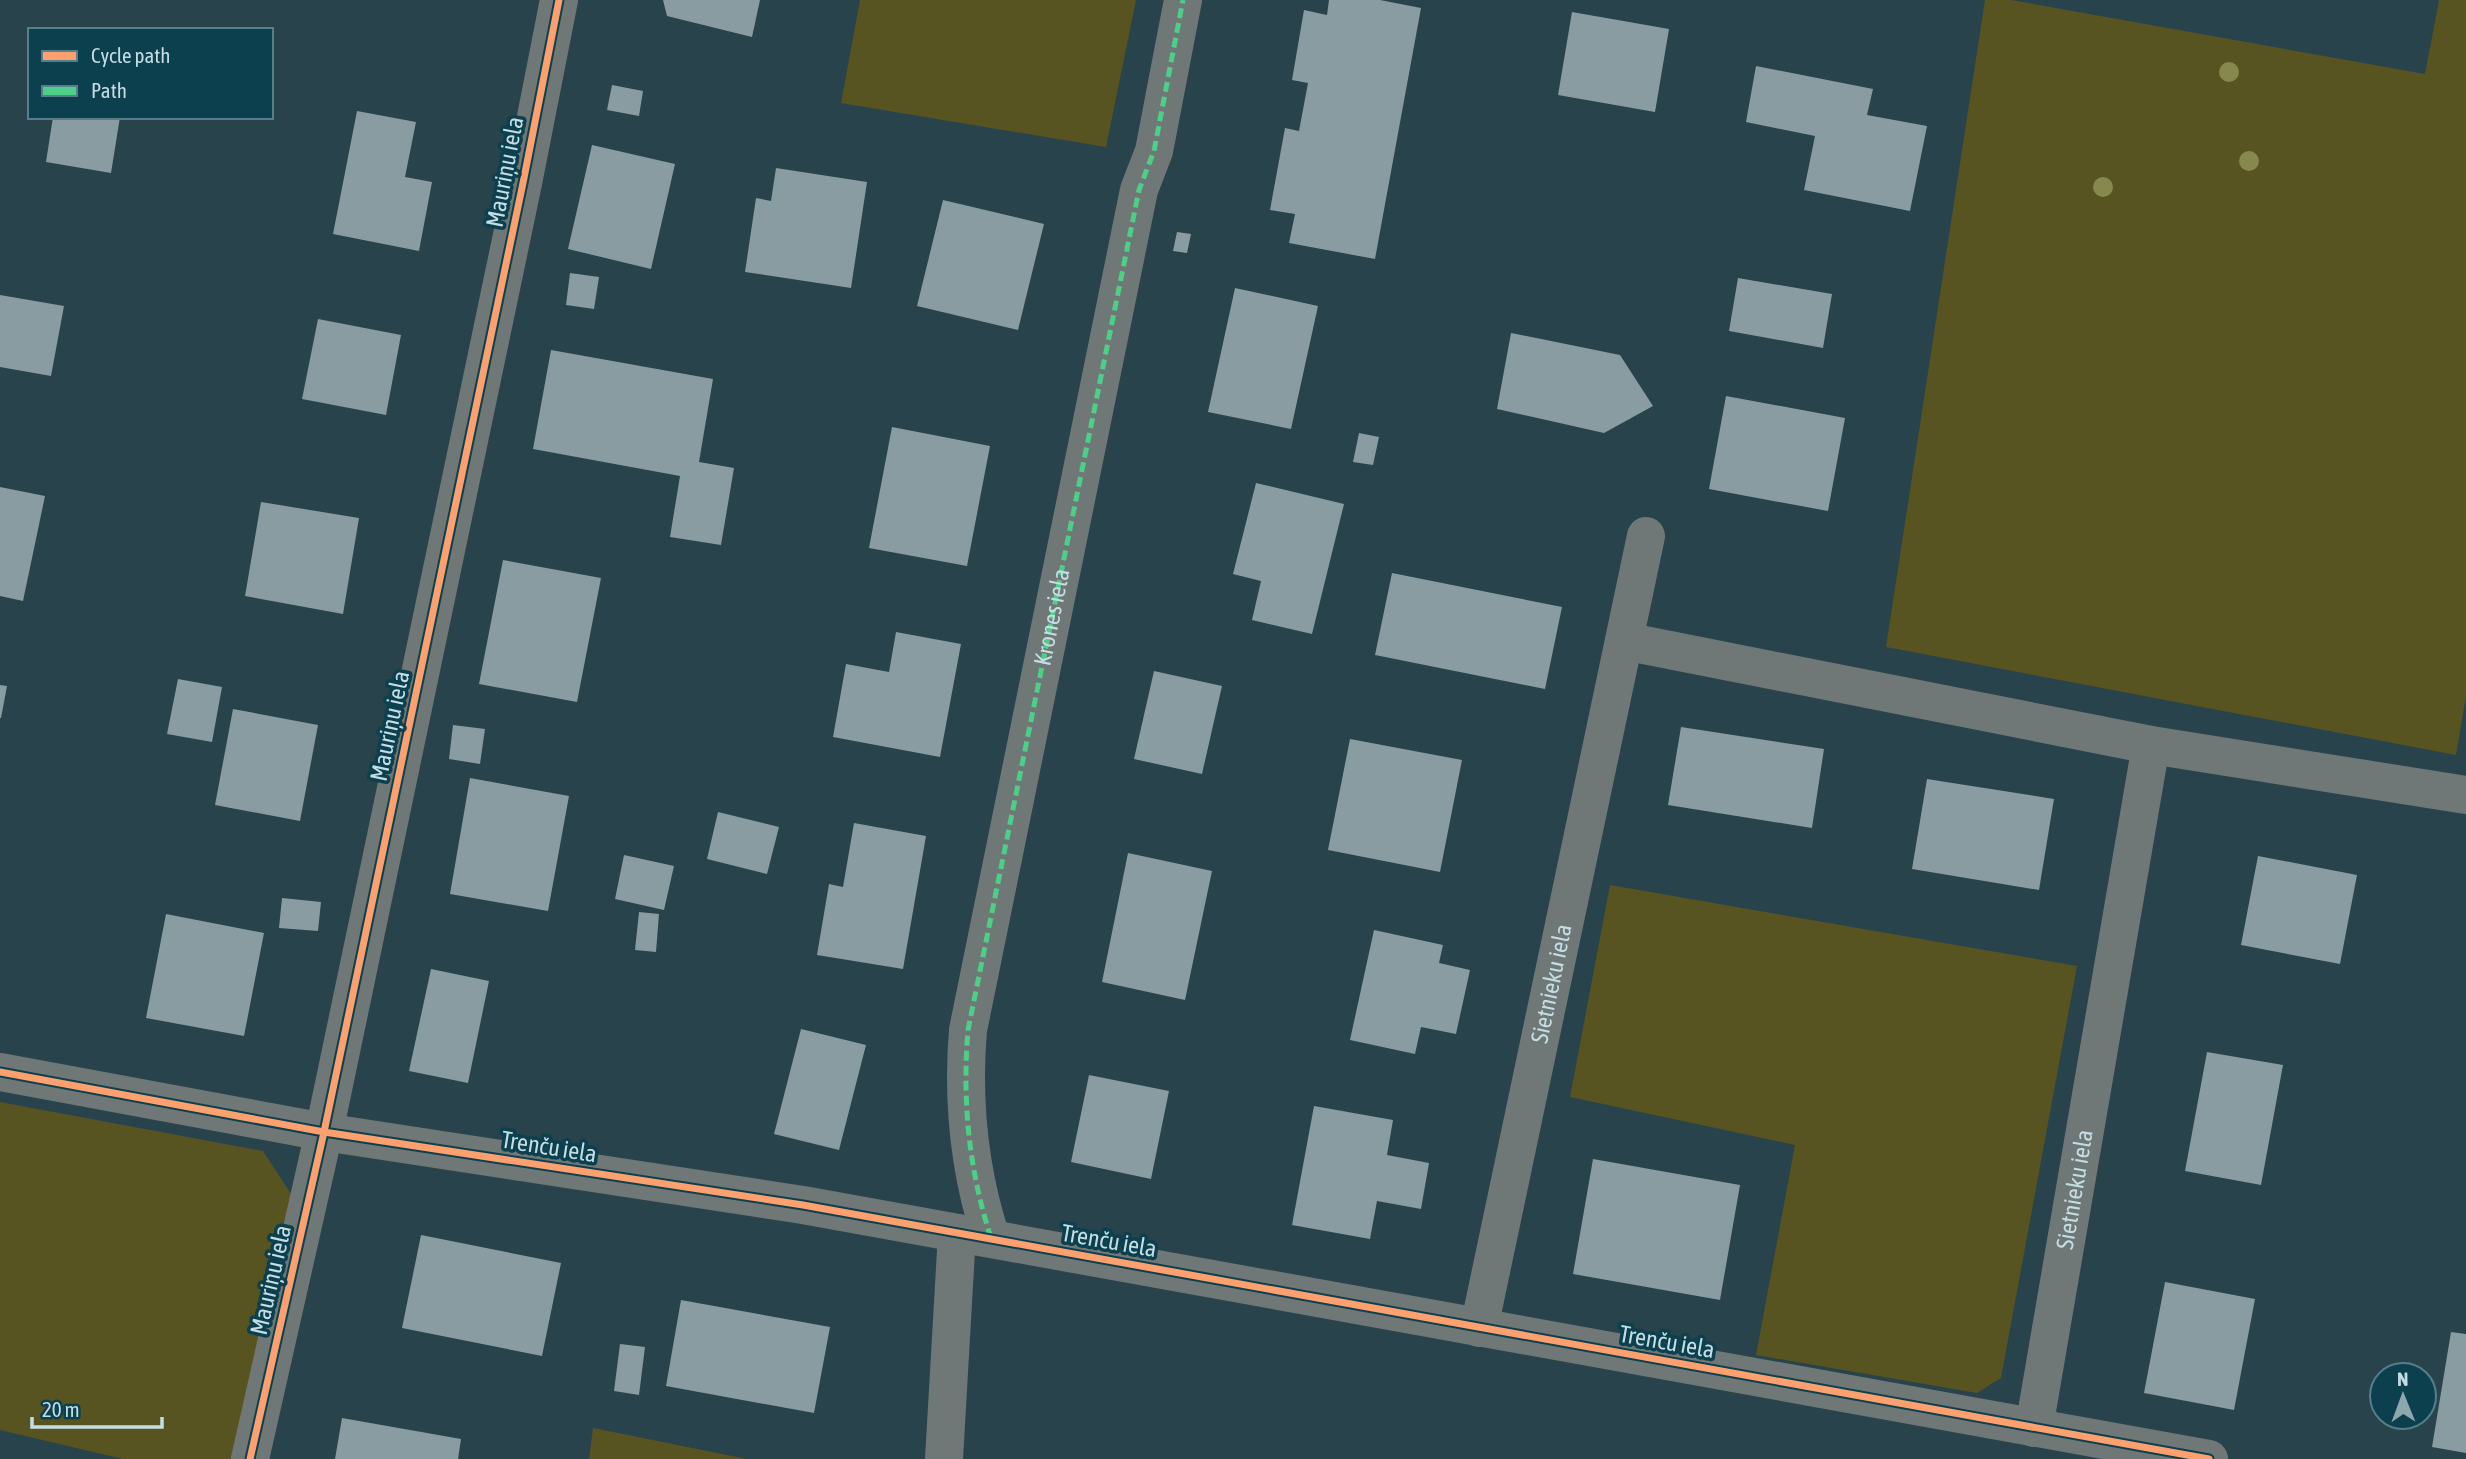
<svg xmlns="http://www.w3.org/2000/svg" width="2466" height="1459" font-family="'Asap Condensed',sans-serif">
<rect width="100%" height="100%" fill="#28434b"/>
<path fill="#585421" d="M860 0H1136L1106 147 841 103Z
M1985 0H2011L2425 74 2439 0H2466V696L2456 755 1886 647Z
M1610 885 2077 966 2001 1378 1977 1393 1756 1355 1795 1145 1570 1097Z
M0 1102 263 1151 295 1200 235 1459H123L0 1430Z
M593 1428 747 1459H589Z"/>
<path fill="#899ca1" d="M663 0H760L752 37 667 16Z
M1329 0H1380L1421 8 1375 259 1289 243 1295 214 1270 210 1285 128 1299 131 1308 83 1292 80 1304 10 1327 15Z
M1572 12 1669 29 1655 112 1558 95Z
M1756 66 1873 89 1867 115 1927 126 1910 211 1804 190 1815 136 1746 122Z
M612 85 643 91 639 116 607 110Z
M357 111 416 122 405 177 432 182 419 251 333 234Z
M53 117H120L111 173 46 162Z
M592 145 675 164 651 269 568 249Z
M776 168 867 182 851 288 745 272 756 198 771 201Z
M943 200 1044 224 1018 330 917 306Z
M1177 232 1191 234 1187 253 1173 251Z
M570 273 599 277 594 309 566 305Z
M1738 278 1832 294 1823 348 1729 331Z
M1235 288 1318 306 1291 429 1208 412Z
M0 295 64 306 51 376 0 367Z
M318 319 401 335 386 415 302 399Z
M1511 333 1620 355 1653 406 1604 433 1497 409Z
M551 350 713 379 699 462 734 468 721 545 670 537 680 476 533 449Z
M1726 396 1845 418 1828 511 1709 489Z
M892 427 990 446 967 566 869 548Z
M1359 433 1379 437 1373 465 1353 462Z
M1256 483 1344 504 1312 634 1252 620 1261 581 1233 574Z
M0 487 45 496 23 601 0 596Z
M261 502 359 518 343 614 245 596Z
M503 560 601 578 577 702 479 684Z
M1392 573 1562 607 1545 689 1375 655Z
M896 632 961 644 940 757 833 737 846 664 889 672Z
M1154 671 1222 686 1202 774 1134 759Z
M178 679 222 687 212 742 167 734Z
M0 685 7 686 1 718H0Z
M233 709 318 725 300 821 215 805Z
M453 725 485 729 480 764 449 759Z
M1681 727 1824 749 1812 828 1668 805Z
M1350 739 1462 760 1440 872 1328 850Z
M470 778 569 796 548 911 450 894Z
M1927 779 2054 799 2039 890 1912 869Z
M718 812 779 827 767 874 707 859Z
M854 823 926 836 903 969 817 955 829 884 843 887Z
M1128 853 1212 871 1185 1000 1102 982Z
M624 855 674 866 664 910 615 899Z
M2258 856 2357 875 2340 964 2241 945Z
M282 898 321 902 318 931 279 928Z
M639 912 659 914 656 952 635 950Z
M166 914 264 933 244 1036 146 1018Z
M1374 930 1443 945 1439 963 1470 970 1456 1034 1421 1027 1415 1054 1350 1040Z
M431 969 489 981 468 1083 409 1071Z
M801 1029 866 1045 839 1150 774 1134Z
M2207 1052 2283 1065 2261 1185 2185 1171Z
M1089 1075 1169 1091 1151 1179 1071 1162Z
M1314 1106 1393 1120 1387 1155 1429 1163 1421 1209 1377 1201 1370 1239 1292 1225Z
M1593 1159 1740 1185 1720 1300 1573 1274Z
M421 1235 561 1263 542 1356 402 1328Z
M2165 1282 2255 1299 2234 1410 2144 1393Z
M681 1300 830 1327 814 1413 666 1386Z
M2451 1332 2466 1334V1453L2432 1447Z
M620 1344 645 1347 639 1395 614 1391Z
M342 1418 461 1439 458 1459H335Z"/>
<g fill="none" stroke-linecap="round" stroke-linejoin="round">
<g stroke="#6f7876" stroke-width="38">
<path d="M1624 641 2151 745"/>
<path d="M0 1072 324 1132 803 1205 2209 1459"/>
<path id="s1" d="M991 1238C969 1170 962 1102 968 1030L1139 190 1154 151 1183 0"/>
<path id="s2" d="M1479 1328 1646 536"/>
<path id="s3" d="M2034 1428 2151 745 2466 795"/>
<path d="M250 1459 324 1132 523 183 559 0"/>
<path d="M944 1459 957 1233"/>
</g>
<path stroke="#4dcf88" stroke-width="5" stroke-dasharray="10 5" stroke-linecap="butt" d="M991 1238C969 1170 962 1102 968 1030L1139 190 1154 151 1183 0"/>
<defs>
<path id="cycleway" d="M0 1072 324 1132 803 1205 2209 1459
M250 1459 324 1132 523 183 559 0"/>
</defs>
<use href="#cycleway" stroke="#0d404e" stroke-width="11"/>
<use href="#cycleway" stroke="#fca06f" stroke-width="7"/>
</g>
<g fill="#86884e">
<circle cx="2229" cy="72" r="10"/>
<circle cx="2249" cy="161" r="10"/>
<circle cx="2103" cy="187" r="10"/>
</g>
<g text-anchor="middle" stroke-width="7" stroke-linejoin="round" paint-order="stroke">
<g font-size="24" fill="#c4dde5" stroke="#0d404e">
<text transform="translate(505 172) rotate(-79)" y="8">Mauriņu iela</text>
<text dy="8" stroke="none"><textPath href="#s1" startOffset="632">Krones iela</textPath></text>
<text transform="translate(390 726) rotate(-78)" y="8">Mauriņu iela</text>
<text dy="8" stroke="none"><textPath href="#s2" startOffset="352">Sietnieku iela</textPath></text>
<text transform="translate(549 1147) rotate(9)" y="8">Trenču iela</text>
<text dy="8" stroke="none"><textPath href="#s3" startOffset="242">Sietnieku iela</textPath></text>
<text transform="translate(1109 1241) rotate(10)" y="8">Trenču iela</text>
<text transform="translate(271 1280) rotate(-77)" y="8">Mauriņu iela</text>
<text transform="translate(1667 1342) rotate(10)" y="8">Trenču iela</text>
</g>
</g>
<rect x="28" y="28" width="245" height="91" fill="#0d404e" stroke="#567f8a" stroke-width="2"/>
<rect x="42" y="51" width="35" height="10" fill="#fca06f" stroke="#567f8a" stroke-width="2"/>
<text x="91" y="63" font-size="21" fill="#c4dde5">Cycle path</text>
<rect x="42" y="86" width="35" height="10" fill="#4dcf88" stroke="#567f8a" stroke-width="2"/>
<text x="91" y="98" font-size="21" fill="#c4dde5">Path</text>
<g transform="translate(2403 1396) rotate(359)"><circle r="33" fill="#0d404e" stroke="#567f8a" stroke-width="2"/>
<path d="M0-5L12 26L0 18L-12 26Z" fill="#8da7af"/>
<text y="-10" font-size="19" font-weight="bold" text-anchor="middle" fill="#c4dde5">N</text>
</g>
<path d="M32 1417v10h130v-10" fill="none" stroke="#c4dde5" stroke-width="3.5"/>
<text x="42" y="1417" font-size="21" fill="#c4dde5" stroke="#0d404e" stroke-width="5" paint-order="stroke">20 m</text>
</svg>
